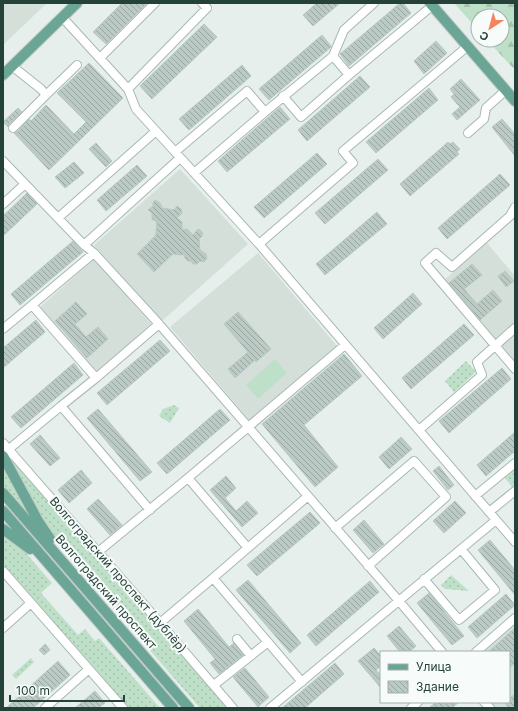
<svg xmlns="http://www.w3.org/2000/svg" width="518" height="711" font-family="Inter,sans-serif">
<defs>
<pattern id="grass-dots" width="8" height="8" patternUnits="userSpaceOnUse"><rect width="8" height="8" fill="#bfe0c8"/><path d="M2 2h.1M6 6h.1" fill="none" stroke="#a4c1ad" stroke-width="1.8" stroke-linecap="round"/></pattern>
<pattern id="forest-firs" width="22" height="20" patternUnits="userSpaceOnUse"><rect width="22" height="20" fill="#bfe0c8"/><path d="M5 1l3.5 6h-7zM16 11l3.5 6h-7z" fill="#a4c1ad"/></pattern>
<pattern id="building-back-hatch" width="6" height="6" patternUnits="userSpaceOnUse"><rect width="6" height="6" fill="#bbcac4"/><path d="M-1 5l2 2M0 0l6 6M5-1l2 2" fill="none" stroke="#98a6a0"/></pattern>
</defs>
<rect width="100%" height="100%" fill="#e6efeb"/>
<path fill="#d4dfda" d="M3 3H47L3 45Z
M180 169 248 244 162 321 94 245Z
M487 243 515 276V322L494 340 443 281Z
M258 253 337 346 250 421 170 327Z
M94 259 151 324 96 373 39 308Z
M515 331V365L498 345Z
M515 623V708H495L490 702H509V652H482Z"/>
<path fill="url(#grass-dots)" d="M466 361 476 372 454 392 445 381Z
M174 405 179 408 170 423 159 416 163 409Z
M4 450 228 708H200L122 618 125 614 75 555 71 558 46 529Z
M3 462 32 518 30 520 3 488Z
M515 468V486L513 488 504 477Z
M3 532 18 544 52 583 41 593 78 635 85 629 95 641 99 638 160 708H126L3 565Z
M451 575 469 591 445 589 441 585Z
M31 658 34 662 16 679 12 675Z"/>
<path fill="url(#forest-firs)" d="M454 3H515V66L513 68 487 40H502V16H478V30Z"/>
<path fill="#bfe0c8" d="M275 359 287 373 258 399 246 385Z"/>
<path fill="url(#building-back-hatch)" stroke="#b8c9c2" d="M122 3H147L106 44 93 32Z
M317 3H340L313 26 303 15Z
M400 3H403L411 13 349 66 340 54Z
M204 24 217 37 152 99 140 86Z
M322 35 331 46V47L269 100 259 89Z
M436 41 447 53 424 74 414 61Z
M89 63 123 98 49 170 14 133 17 132 29 119 31 121 46 105 74 134 86 122 57 93Z
M242 65 251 76 189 130 179 119Z
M360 76 370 87 307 141 298 130Z
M461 79 480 100 457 120 452 114 460 107 451 97 454 94 450 89Z
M429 88 438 100 376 153 366 142Z
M280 107 290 119 227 172 218 161Z
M18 108 22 112 9 124 8 127 3 122Z
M502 119 515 134V156L492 127Z
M448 142 450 144 453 142 460 149 457 152 459 154 410 196 400 184Z
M96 143 112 161 106 167 89 149Z
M317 153 327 164 264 218 254 207Z
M378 159 388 170 325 224 315 213Z
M74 162 84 173 65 188 55 177Z
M137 165 147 176 106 211 97 200Z
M500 174 510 185 447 239 438 228Z
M27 193 37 204 3 236V216Z
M155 200 160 203 162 208 174 210 177 206 181 209 182 213 177 218 182 222V230L187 229 193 235 198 229 200 230 203 233 202 236 199 239 200 250 206 254 207 258 204 262 200 261 197 264H193L191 261H188L185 258 184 255 173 254 154 272 137 254 156 235 157 222 152 219V213L148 210 153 206V203Z
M377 212 387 224 325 275 316 264Z
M73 241 83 252 20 305 11 294Z
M472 264 482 275 464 289 477 304 493 290 502 301 480 320 449 283Z
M505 271 514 281 506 287 498 276Z
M413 293 422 304 383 339 374 328Z
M76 302 87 314 75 324 86 337 98 327 108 339 87 358 55 321Z
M238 312 271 349 256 362 255 360 235 378 228 369 248 352 224 324Z
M36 320 45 332 3 368V348Z
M464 324 474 335 411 389 402 378Z
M160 340 170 351 107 405 97 393Z
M344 354 362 376 304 425 338 467 315 487 262 424Z
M74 363 83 375 21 428 11 417Z
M502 368 511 379 449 433 439 421Z
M98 409 152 472 140 481 87 418Z
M220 409 230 420 167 474 157 463Z
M515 432V451L486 476 477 465Z
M40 435 60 458 50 466 30 444Z
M401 437 412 449 389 469 379 457Z
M439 466 454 485 448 490 433 471Z
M81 470 92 483 69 503 58 490Z
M226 476 236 488 225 498 236 511 247 501 258 513 242 527 210 490Z
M98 499 122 525 110 535 87 509Z
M455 501 466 513 444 533 433 521Z
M310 512 320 523 257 576 247 565Z
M364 520 384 544 373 553 353 530Z
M490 540 515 570V595L478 550Z
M248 580 301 643 290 653 236 590Z
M370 581 379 592 316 646 307 635Z
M429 593 464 636 452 645 417 603Z
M506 594 515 605 477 638 468 627Z
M198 609 229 647 234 643 243 655 219 674 210 663 215 659 184 621Z
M399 626 416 646 409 652H400L387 636Z
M515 628V663L509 668V652H488Z
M45 644 50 650 44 655 39 650Z
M374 648 381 656V666L376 670 381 675V688L358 661Z
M58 661 70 675 33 708H6Z
M335 663 344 674 305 708H282Z
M245 668 269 697 258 707 233 677Z
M95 691 105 703 98 708H75Z
M515 694V708H509L505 703 506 702H509V699Z
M436 702H459L452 708H429Z"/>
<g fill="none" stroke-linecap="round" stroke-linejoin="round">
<defs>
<path id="minor" d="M374 3 344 30 333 56 349 75 432 6
M62 17 128 89 136 109 259 244 515 542
M100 58 155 3
M12 66 41 89 46 95 13 128
M128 89 207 8 202 3
M46 95 77 65
M283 96 301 117 349 75
M468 133 484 119 486 108 506 90
M175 152 247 91 265 112 333 56
M3 161 84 245 94 253 32 305
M194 173 265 112
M3 204 25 184
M515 207 510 216 452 267 436 253 425 263 515 369
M58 218 156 131
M259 244 353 163 343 151 468 46
M84 245 180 158
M94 253 159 324
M3 329 32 305 96 378 61 406
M96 378 159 324 399 601 442 652
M419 430 482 375 477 362 515 328
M3 443 160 623 233 708
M9 449 61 406 150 510
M188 478 345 345
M475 496 515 463
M489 512 515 491
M335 528 414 461 446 497 368 566
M98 552 188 478 248 548
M3 571 123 708
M213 578 302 682
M424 579 459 620 495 590 461 549
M160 623 213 578 308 496
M3 628 31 603
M237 639 251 656
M476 652 515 618
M214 685 268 642
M484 702 490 708
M45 708 89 669
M270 708 496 520
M411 708 418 702"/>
<path id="major" d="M430 3 515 101
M3 75 77 3
M3 456 38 521 50 539
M3 493 189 708
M3 511 173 708
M3 529 30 549"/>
</defs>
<use href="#minor" stroke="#a8b8b2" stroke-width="10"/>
<use href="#major" stroke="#c2cac8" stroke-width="12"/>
<use href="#minor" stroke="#fff" stroke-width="8"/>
<use href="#major" stroke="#6aa596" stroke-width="10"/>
</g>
<g text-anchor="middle" stroke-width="4" stroke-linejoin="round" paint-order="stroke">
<g font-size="12" fill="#24423a" stroke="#f7fbf9">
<text transform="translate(118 575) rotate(49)" y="4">Волгоградский проспект (дублёр)</text>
<text transform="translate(106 592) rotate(49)" y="4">Волгоградский проспект</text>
</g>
</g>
<rect width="518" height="711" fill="none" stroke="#24423a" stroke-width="8"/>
<rect x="380" y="651" width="130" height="52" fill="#f7fbf9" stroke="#a3b1ad"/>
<rect x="388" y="664" width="20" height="6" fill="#6aa596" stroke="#a3b1ad"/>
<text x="416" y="671" font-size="12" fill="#24423a">Улица</text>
<rect x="388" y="681" width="20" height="12" fill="url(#building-back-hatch)" stroke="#a3b1ad"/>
<text x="416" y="691" font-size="12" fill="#24423a">Здание</text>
<g transform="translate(490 28) rotate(216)"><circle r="19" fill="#f7fbf9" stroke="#a3b1ad"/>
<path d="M0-3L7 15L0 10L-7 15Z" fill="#f4845f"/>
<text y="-6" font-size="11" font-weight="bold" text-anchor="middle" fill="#24423a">С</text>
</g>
<path d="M10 695v6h114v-6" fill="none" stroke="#24423a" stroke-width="2"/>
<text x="16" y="695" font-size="12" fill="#24423a" stroke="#f7fbf9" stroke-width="3" paint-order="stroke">100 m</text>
</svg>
